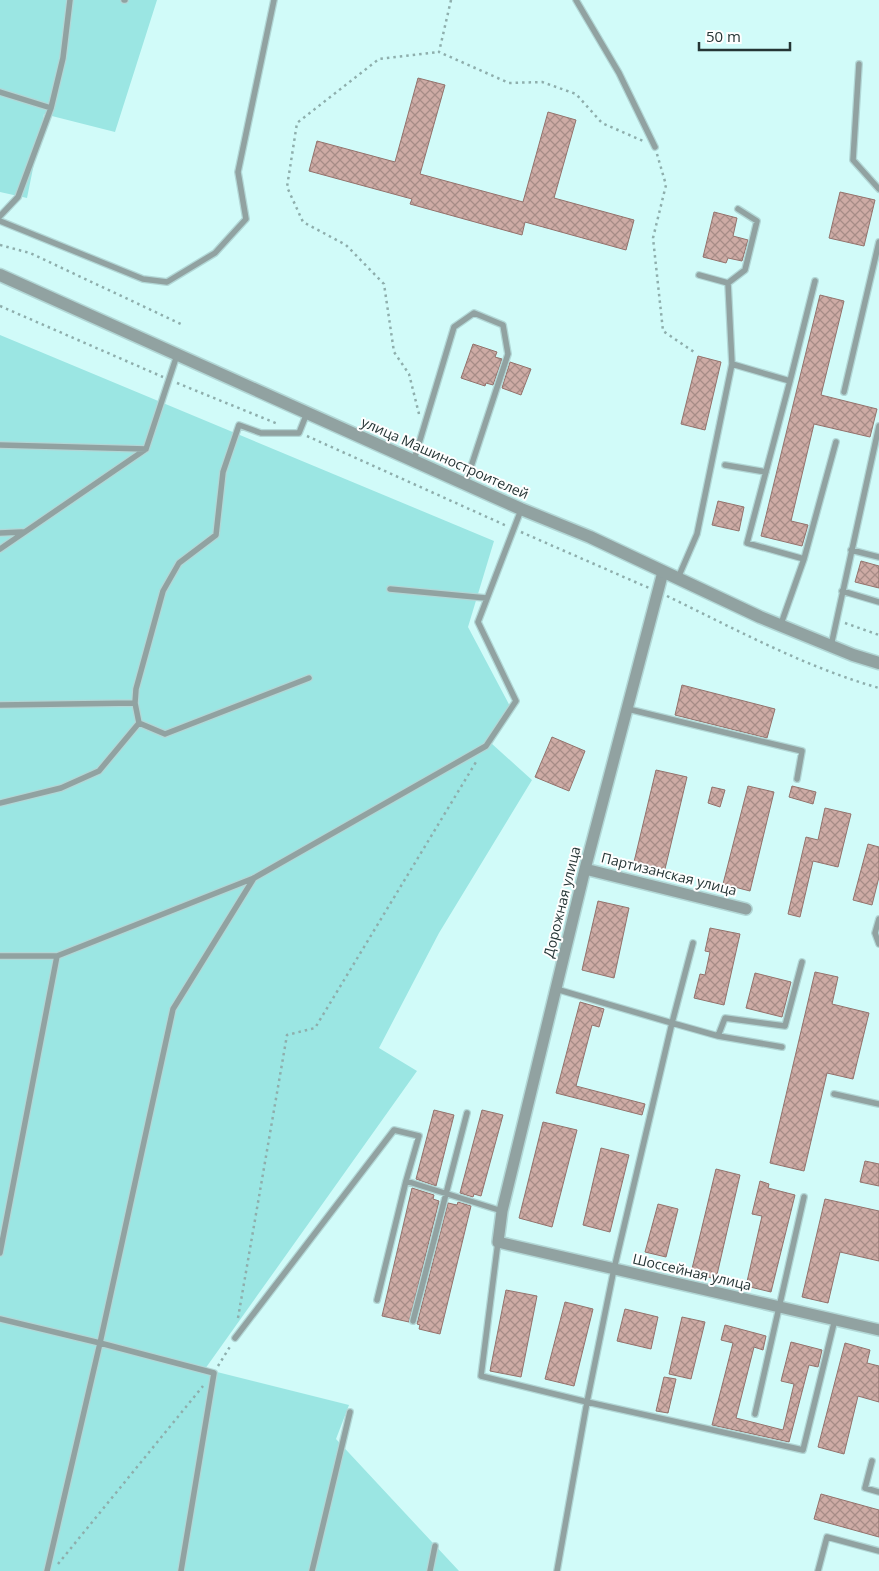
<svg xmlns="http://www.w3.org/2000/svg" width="879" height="1571" font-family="'Open Sans',sans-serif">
<defs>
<pattern id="building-cross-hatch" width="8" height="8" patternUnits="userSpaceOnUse" patternTransform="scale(1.25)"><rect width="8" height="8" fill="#ceaba5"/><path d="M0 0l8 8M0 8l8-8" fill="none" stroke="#a78c87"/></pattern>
</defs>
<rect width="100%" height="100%" fill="#d1fbf9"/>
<path fill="#9be6e3" d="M0 0H157L115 132 44 114 27 198 0 192Z
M0 335 494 541 468 627 512 710 491 743 532 780 439 933 379 1048 417 1071 205 1369 349 1405 336 1439 459 1571H0Z"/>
<path fill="url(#building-cross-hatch)" stroke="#93726c" d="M418 78 445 85 420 174 523 202 548 112 576 120 554 198 634 220 626 250 525 222 522 235 410 204 412 199 309 171 317 141 395 162Z
M840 192 875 200 864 246 829 238Z
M714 212 737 218 733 236 748 240 742 261 728 258 726 263 703 257Z
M820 295 844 301 821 395 877 409 870 437 814 424 791 521 808 525 802 546 761 536Z
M473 344 497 352 495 357 502 359 493 385 486 383 485 386 461 378Z
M698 356 721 362 705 430 681 424Z
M510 362 531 369 521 395 502 388Z
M718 501 744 507 739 531 712 525Z
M861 561 879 566V588L855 582Z
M682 685 775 709 767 738 675 715Z
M552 737 585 751 569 791 535 777Z
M656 770 687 777 665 869 634 862Z
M748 786 774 792 750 891 723 884Z
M792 786 816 792 813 804 789 797Z
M712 787 725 790 720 807 708 803Z
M825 808 851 814 838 867 813 861 800 917 788 914 806 837 818 840Z
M868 844 879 847V877L872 905 853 900Z
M598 901 629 908 614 978 582 970Z
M710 928 740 934 724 1005 694 998 700 974 705 975 710 952 705 951Z
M815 972 838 977 832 1004 869 1013 853 1079 827 1073 804 1171 770 1163Z
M755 973 791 982 782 1017 746 1008Z
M580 1002 604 1009 599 1027 592 1025 576 1086 645 1104 642 1115 556 1093Z
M434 1110 454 1115 436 1186 416 1179Z
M482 1110 503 1115 481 1196 474 1194 473 1197 460 1193Z
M543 1122 577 1130 552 1227 519 1218Z
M601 1148 629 1155 610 1232 583 1225Z
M865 1161 879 1164V1186L860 1182Z
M716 1169 740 1175 716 1279 691 1273Z
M760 1181 769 1184 768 1188 795 1195 771 1292 746 1286 762 1216 752 1214Z
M412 1188 434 1195 433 1199 439 1201 409 1322 382 1316Z
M825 1199 879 1211V1261L840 1252 828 1303 802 1297Z
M458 1202 471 1206 440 1334 419 1329 420 1325 417 1324 448 1203 457 1205Z
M658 1204 678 1209 666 1257 645 1252Z
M506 1290 537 1296 521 1377 490 1371Z
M565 1302 593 1309 574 1386 545 1379Z
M625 1309 658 1317 651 1349 617 1341Z
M682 1317 705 1322 691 1379 669 1374Z
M725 1325 766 1336 763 1350 754 1347 736 1418 783 1430 794 1384 781 1381 791 1342 822 1350 818 1367 809 1365 789 1442 712 1425 733 1343 721 1340Z
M845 1343 870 1350 867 1363 879 1366V1402L858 1396 844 1454 818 1447Z
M664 1377 676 1379 668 1413 656 1411Z
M821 1494 879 1510V1537L814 1519Z"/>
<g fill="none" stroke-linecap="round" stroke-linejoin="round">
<defs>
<path id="service" d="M124 0H125
M576 0 619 73 655 147
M859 64 853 160 879 189
M0 92 51 108
M0 216 18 197 51 108 63 58 70 0
M0 221 143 279 167 282 215 253 246 219 238 172 274 0
M728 283 745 270 757 221 738 209
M732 364 790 381 815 281
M790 381 747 543 804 559
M844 392 879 242
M0 445 146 449
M414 460 454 327 474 313 503 325 508 354 465 485
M725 465 766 472
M0 533 22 532
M0 549 146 449 177 355
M851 550 879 557
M678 578 697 534 732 364 728 283 699 275
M390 589 486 598
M842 591 879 602
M781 624 804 559 836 442
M831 646 879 426
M0 705 135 703
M628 709 802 751 797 779
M139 723 165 734 309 678
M0 803 61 788 99 771 139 723 135 703 136 689 163 591 179 563 216 535 223 472 239 425 261 433H299L307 413
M879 919 875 933 879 944
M693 943 672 1023 718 1036 782 1047
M0 956H57L254 878 486 746 516 701 478 622 521 510
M556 989 672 1023 614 1269 587 1402 803 1450 835 1319
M718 1036 725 1018 785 1026 802 962
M834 1094 879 1104
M498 1242 481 1376 587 1402 557 1571
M0 1253 57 956
M377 1300 406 1181 502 1211
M0 1319 100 1343 214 1373 181 1571
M413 1321 467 1113
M235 1338 394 1130 419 1136 406 1181
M755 1414 804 1197
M872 1461 865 1488 879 1492
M47 1571 100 1343 173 1009 254 878
M312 1571 350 1412
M430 1571 435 1546
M818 1571 827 1537 879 1551"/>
<path id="minor" d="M663 572 585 869 502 1211 498 1242 879 1330
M585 869 746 909"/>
<path id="tertiary" d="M0 275 521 509 590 537 760 617 853 655 879 663"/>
</defs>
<use href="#service" stroke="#b2d7d6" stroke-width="8"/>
<use href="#minor" stroke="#b2d7d6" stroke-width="14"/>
<use href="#tertiary" stroke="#b2d7d6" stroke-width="15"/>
<path stroke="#8eaeac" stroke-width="2.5" stroke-dasharray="2.5 4" stroke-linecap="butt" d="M451 0 439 52 509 83 542 82 576 94 602 123 643 141
M657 154 666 185 653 238 663 331 694 352
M0 245 30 253 183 325
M0 306 163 377
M177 383 278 424
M419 414 409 374 394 352 384 284 346 245 303 222 287 187 297 123 379 59 439 52
M307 436 507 526
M521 532 649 588
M667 596C737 630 805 667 879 688
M845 623 879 635
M238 1318 287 1035 315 1028 476 762
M218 1366 231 1345
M58 1564 203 1386"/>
<use href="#service" stroke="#91a2a1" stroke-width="5.5"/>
<use href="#minor" stroke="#91a2a1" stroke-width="11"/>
<use href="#tertiary" stroke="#91a2a1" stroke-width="12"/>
</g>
<g text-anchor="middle" stroke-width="4" stroke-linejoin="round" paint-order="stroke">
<g font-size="14" fill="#253535" stroke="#fefefe">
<text transform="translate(445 458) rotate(24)" y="5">улица Машиностроителей</text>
<text transform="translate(669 874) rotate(14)" y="5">Партизанская улица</text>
<text transform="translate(562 902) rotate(-76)" y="5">Дорожная улица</text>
<text transform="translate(692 1272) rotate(13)" y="5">Шоссейная улица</text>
</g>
</g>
<path d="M699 42v8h91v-8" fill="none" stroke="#253535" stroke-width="2.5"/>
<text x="706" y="42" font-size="15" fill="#253535" stroke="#fefefe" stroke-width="4" paint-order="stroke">50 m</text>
</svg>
